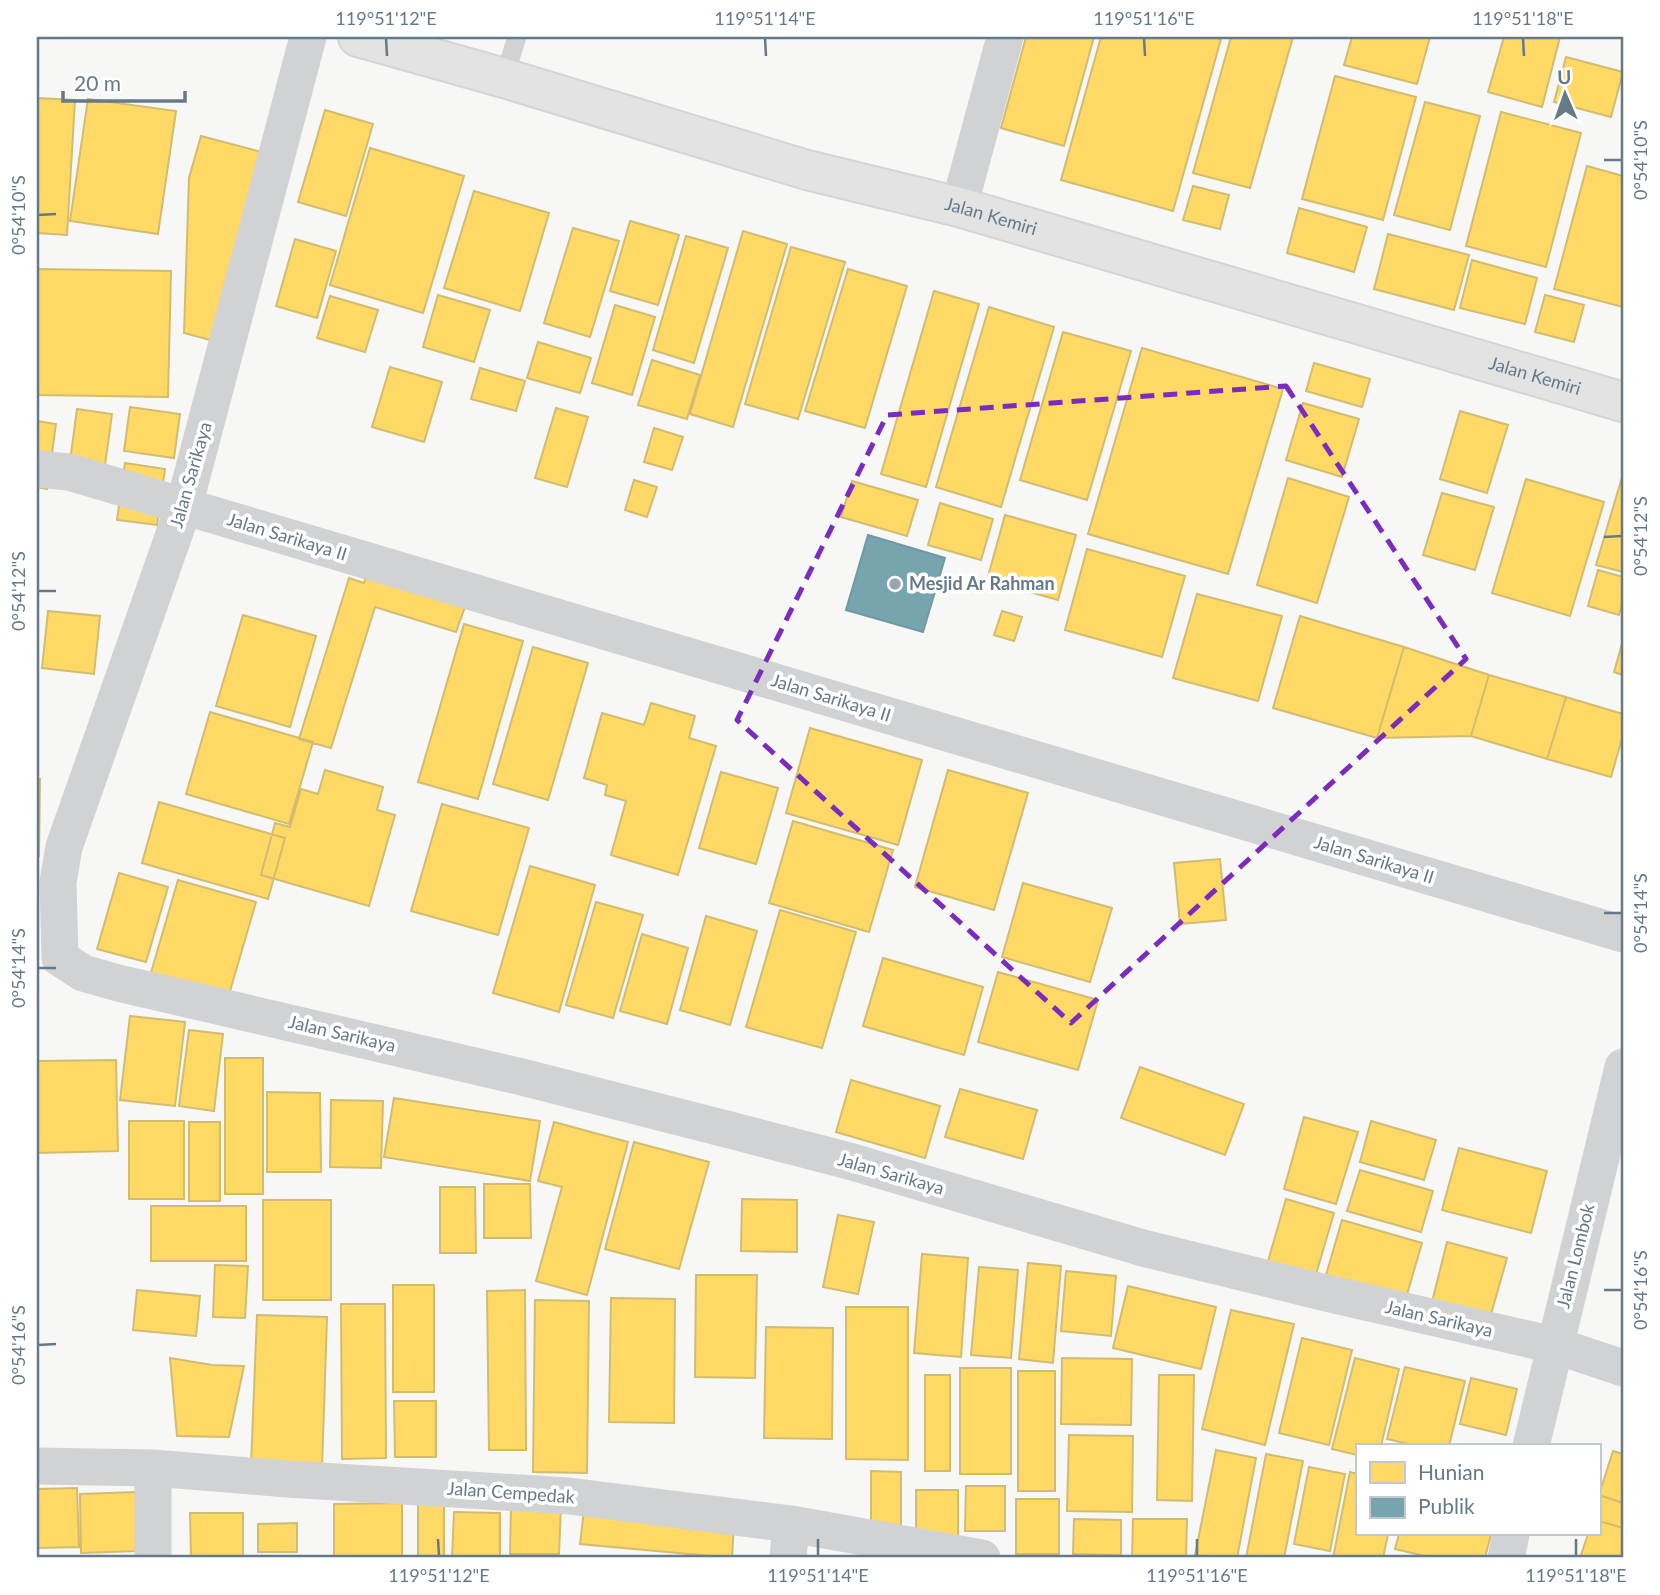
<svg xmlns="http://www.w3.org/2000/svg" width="1660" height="1595" font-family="Lato,sans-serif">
<rect width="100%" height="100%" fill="#f7f7f6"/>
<path fill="#ffd966" stroke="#d1bc70" stroke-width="2" d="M1026 37H1094L1064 146 1001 128Z
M1101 37H1211L1221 39 1173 211 1061 180Z
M1231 37H1293L1250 188 1193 173Z
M1352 37H1430L1417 84 1344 65Z
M1504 37H1560L1542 107 1488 92Z
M1566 57 1623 72 1611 117 1554 102Z
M1335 76 1416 97 1383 220 1302 199Z
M37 98 75 100 67 235 37 233Z
M88 99 176 111 158 234 70 221Z
M1425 102 1480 116 1450 230 1394 215Z
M325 110 373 124 346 216 298 202Z
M1501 112 1581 133 1546 267 1466 246Z
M201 136 269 154 218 342 184 333 189 178Z
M370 148 464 176 423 313 330 285Z
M1587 166 1623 176V307L1554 289Z
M1193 186 1229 195 1220 229 1183 220Z
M474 191 549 213 520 311 444 288Z
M1299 208 1367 227 1354 272 1287 253Z
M630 221 679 235 658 305 610 291Z
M573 228 619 241 590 337 544 323Z
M743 231 787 244 733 427 690 414Z
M1388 234 1469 255 1454 310 1374 289Z
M686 236 728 248 694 363 653 350Z
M295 239 336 251 317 318 276 306Z
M791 247 845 262 798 419 745 404Z
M1472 260 1537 278 1525 324 1460 308Z
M37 269 171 271 168 397 37 395Z
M848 269 907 286 865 428 805 411Z
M934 291 979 304 926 487 881 474Z
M438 295 490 310 474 362 423 347Z
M1545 295 1584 305 1574 342 1535 332Z
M330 296 378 310 365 352 317 338Z
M615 305 655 317 632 395 592 383Z
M989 307 1054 327 1001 507 936 487Z
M1063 332 1131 351 1087 500 1020 480Z
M538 342 591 358 580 393 527 378Z
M1142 348 1283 389 1228 574 1088 534Z
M652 360 700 375 687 419 638 405Z
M1314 363 1370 379 1362 407 1306 391Z
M390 367 442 382 424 442 372 427Z
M480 368 525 381 516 411 471 399Z
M1303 403 1359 419 1342 477 1286 460Z
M130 407 180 414 174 458 124 451Z
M556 408 588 417 567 487 535 478Z
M77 409 112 414 103 480 68 476Z
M1460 411 1508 425 1487 493 1440 479Z
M37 421 56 424 47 489 37 487Z
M654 428 683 437 672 470 644 462Z
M125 463 165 469 157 525 117 520Z
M1623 474V572L1596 565Z
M1288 478 1349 497 1317 603 1257 585Z
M1526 479 1604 502 1570 616 1492 593Z
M634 480 657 487 647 517 625 510Z
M852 481 918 500 907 536 841 517Z
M1442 493 1494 507 1475 570 1423 555Z
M940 503 993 519 981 560 928 545Z
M1005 515 1076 535 1058 600 987 580Z
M1087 549 1185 576 1162 657 1065 630Z
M1598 570 1623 577V600L1619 615 1588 606Z
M367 574 466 604 456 632 375 607 331 748 299 739 349 578 364 583Z
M1197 594 1282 616 1258 701 1173 678Z
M48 611 100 616 94 674 42 668Z
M1002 611 1022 617 1014 641 994 635Z
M243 615 316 636 290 727 216 706Z
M1300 616 1404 647 1377 738 1273 708Z
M464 624 523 641 478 799 418 782Z
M1623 640V675L1614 672Z
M533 647 588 663 548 800 493 784Z
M1404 647 1489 675 1471 736 1377 738Z
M1489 675 1566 697 1547 759 1471 736Z
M1566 697 1623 714V735L1611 777 1547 759Z
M651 703 695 716 689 738 716 746 678 875 611 855 626 801 605 795 607 785 584 778 602 713 644 725Z
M210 712 313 742 289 824 186 794Z
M810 728 922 760 898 845 786 813Z
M325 770 383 787 377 810 395 815 369 906 261 875 275 823 290 827 301 789 318 794Z
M948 770 1028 793 994 910 915 887Z
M721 772 778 788 756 864 699 848Z
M37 779H40L39 856H37Z
M159 802 285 838 268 899 142 863Z
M442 804 529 828 498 935 411 911Z
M793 821 893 850 869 932 769 903Z
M1220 859 1226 920 1180 924 1174 863Z
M530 866 595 885 559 1012 493 993Z
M119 873 168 887 146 962 97 949Z
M178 880 256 902 228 998 150 976Z
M1023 883 1112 908 1090 982 1002 957Z
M596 902 643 915 613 1018 566 1005Z
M780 910 856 932 822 1048 746 1027Z
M706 916 757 931 730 1025 680 1010Z
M642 934 688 948 667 1024 620 1011Z
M883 958 983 987 964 1055 863 1026Z
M998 972 1098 1000 1078 1070 978 1042Z
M130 1016 185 1022 175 1106 120 1100Z
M189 1030 223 1034 214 1111 179 1106Z
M225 1058H263V1194H225Z
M116 1060 118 1151 37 1153V1061Z
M1140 1067 1244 1104 1225 1155 1121 1118Z
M851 1080 940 1106 925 1158 836 1132Z
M960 1089 1037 1110 1023 1159 945 1137Z
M267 1092 320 1093 321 1172H267Z
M394 1098 540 1121 530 1181 384 1157Z
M331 1100 383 1101 381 1168 330 1167Z
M1304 1117 1358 1132 1336 1204 1284 1189Z
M129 1121H184V1199H129Z
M1371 1121 1436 1140 1424 1180 1360 1162Z
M189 1122H220V1201H189Z
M554 1122 628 1142 587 1295 536 1281 562 1187 538 1181Z
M634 1142 709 1162 679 1269 605 1249Z
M1459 1148 1547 1171 1531 1233 1442 1210Z
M1360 1170 1433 1191 1421 1232 1347 1211Z
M484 1184H530L531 1238H484Z
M440 1187H475L476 1253H440Z
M742 1199 797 1200V1252L741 1251Z
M1286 1199 1334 1213 1314 1281 1266 1268Z
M263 1200H331V1300H263Z
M151 1206H246V1261H151Z
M838 1215 874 1222 858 1294 823 1287Z
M1342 1220 1422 1243 1406 1298 1326 1275Z
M1447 1242 1507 1258 1490 1318 1432 1302Z
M922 1254 968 1258 961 1357 914 1353Z
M1028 1263 1061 1266 1053 1363 1019 1359Z
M215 1265 248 1266 245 1318 213 1317Z
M979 1267 1018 1270 1011 1358 971 1355Z
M1066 1271 1116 1276 1111 1336 1061 1331Z
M696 1275H757L755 1378 695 1377Z
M393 1285H434V1392H393Z
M1128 1286 1216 1307 1201 1369 1113 1348Z
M137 1290 200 1296 196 1336 133 1330Z
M525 1290 526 1450H489L487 1291Z
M611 1298 675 1299 674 1423 609 1422Z
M535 1300 589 1301 587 1473 533 1472Z
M341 1304H385L386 1458 342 1459Z
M846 1307H908V1460L846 1459Z
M1231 1310 1294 1324 1265 1445 1202 1429Z
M257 1315 327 1317 322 1468 251 1465Z
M766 1327 833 1328 832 1439 764 1438Z
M1302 1338 1352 1350 1329 1445 1279 1433Z
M170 1358 212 1365 244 1366 229 1437 177 1436Z
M1062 1358 1132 1359 1131 1425 1061 1424Z
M1355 1358 1399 1369 1381 1446H1357V1455L1332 1449Z
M1405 1367 1465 1381 1449 1446H1417L1387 1439Z
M960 1368H1011V1474H960Z
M1018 1371H1055V1491H1018Z
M925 1375H950V1471H925Z
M1159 1375H1194L1192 1501 1157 1500Z
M1471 1378 1517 1389 1506 1435 1460 1424Z
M394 1401H436V1457H395Z
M1069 1435 1133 1436 1132 1512 1067 1511Z
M1216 1450 1256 1458 1237 1558H1213L1195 1555Z
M1613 1451 1623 1454V1503L1599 1495Z
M1266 1454 1303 1461 1284 1558H1246Z
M1309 1467 1345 1474 1330 1551 1294 1544Z
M871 1471 901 1472V1527L871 1528Z
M1350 1472 1357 1474V1534H1388L1383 1558H1333Z
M966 1486H1005V1531H965Z
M77 1488 79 1547 37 1548V1489Z
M916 1490H958V1540H916Z
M136 1492 138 1551 81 1553 80 1494Z
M1599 1495 1623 1503V1528L1599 1521Z
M1016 1499H1059V1554H1016Z
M402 1503V1558H334V1504Z
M418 1503 444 1504V1558H418Z
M511 1506H561L559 1554H510Z
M584 1510 734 1524 732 1558 580 1544Z
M454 1512 500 1513V1558H452Z
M190 1513H243V1558H191Z
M1074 1519 1121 1520V1555L1073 1554Z
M1133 1519H1187L1186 1558H1132Z
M1599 1521 1623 1528V1558H1580L1588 1534H1599Z
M297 1523V1552H258V1524Z
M1399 1534H1491L1485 1558H1433L1395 1549Z"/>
<path fill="#76a5af" stroke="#7198a4" stroke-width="2" d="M868 535 945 558 923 632 846 610Z"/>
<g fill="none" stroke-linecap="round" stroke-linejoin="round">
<defs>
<g id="secondary">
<path id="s1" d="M358 37 504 78 807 170 959 207 1623 402"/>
</g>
</defs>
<use href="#secondary" stroke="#d4d5d6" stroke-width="42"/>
<path stroke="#d1d2d3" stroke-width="19" d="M504 78 517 37"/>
<path stroke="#d1d2d3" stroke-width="37" d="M308 37 184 506 64 847 58 882 60 958 83 973 118 983 518 1076 726 1129 849 1161 1143 1248 1326 1293 1554 1345 1623 1368
M959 207 1005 37
M37 469 69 472 1623 934
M1531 1446 1623 1067
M37 1466 153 1468 287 1479 569 1496 791 1524 982 1558
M153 1468V1558
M788 1558 791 1524
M1506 1558 1511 1534"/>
<use href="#secondary" stroke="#e3e3e4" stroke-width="38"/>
</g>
<path fill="none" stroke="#7b2cbf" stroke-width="5" stroke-dasharray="14 9" stroke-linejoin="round" d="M1286 386 1466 659 1071 1023 737 720 887 415Z"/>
<path fill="none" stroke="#657989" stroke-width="2.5" d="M386 38 387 56M765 38 766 56M1144 38 1145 56M1523 38 1524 56M1604 160H1622M38 215 56 214M1604 537 1622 536M38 591H56M1604 913H1622M38 968H56M1604 1290H1622M38 1345 56 1344M438 1539 439 1556M818 1539V1556M1197 1539V1556M1576 1539V1556"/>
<circle fill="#98a5af" stroke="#fff" stroke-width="2.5" cx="895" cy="584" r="7"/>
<g text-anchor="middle" stroke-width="7" stroke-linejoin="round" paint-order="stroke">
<g font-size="18" fill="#657989" stroke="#fff">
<text dy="6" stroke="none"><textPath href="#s1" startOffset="658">Jalan Kemiri</textPath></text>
<text dy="6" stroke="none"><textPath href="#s1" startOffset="1225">Jalan Kemiri</textPath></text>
<text transform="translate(191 475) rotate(-74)" y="6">Jalan Sarikaya</text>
<text transform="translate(287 537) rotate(17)" y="6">Jalan Sarikaya II</text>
<text transform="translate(831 698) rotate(17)" y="6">Jalan Sarikaya II</text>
<text transform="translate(1374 860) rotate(17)" y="6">Jalan Sarikaya II</text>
<text transform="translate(342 1034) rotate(13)" y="6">Jalan Sarikaya</text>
<text transform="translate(891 1174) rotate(16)" y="6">Jalan Sarikaya</text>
<text transform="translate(1576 1256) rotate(-76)" y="6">Jalan Lombok</text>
<text transform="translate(1439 1319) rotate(13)" y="6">Jalan Sarikaya</text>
<text transform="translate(511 1493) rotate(4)" y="6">Jalan Cempedak</text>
</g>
<g font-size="18" font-weight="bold" fill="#657989" stroke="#fff" text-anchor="start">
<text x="909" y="590">Mesjid Ar Rahman</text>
</g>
</g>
<rect width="1660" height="1595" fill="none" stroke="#ffffff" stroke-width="77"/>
<rect x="1356" y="1444" width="245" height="91" fill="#ffffff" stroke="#c1c9d0" stroke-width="2"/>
<rect x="1370" y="1462" width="35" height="21" fill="#ffd966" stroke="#c1c9d0" stroke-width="2"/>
<text x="1418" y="1480" font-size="21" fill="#657989">Hunian</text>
<rect x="1370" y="1497" width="35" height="21" fill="#76a5af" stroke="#c1c9d0" stroke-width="2"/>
<text x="1418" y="1514" font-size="21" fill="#657989">Publik</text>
<g transform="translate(1565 94) rotate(358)" stroke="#ffffff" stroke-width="5" paint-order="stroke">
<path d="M0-5L12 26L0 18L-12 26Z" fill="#657989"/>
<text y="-10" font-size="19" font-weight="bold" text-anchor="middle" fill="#657989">U</text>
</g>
<path d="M63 91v10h122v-10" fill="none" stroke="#657989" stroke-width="3.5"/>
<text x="74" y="91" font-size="21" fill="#657989" stroke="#ffffff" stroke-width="5" paint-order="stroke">20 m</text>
<rect x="38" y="38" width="1584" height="1518" fill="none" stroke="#657989" stroke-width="2.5"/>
<g font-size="18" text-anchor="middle" fill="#657989">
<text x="386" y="25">119°51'12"E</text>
<text x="765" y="25">119°51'14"E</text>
<text x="1144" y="25">119°51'16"E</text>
<text x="1523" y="25">119°51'18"E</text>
<text transform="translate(1641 160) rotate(-90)" y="6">0°54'10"S</text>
<text transform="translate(19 215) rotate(-90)" y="6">0°54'10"S</text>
<text transform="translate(1641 536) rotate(-90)" y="6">0°54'12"S</text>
<text transform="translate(19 591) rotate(-90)" y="6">0°54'12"S</text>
<text transform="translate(1641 913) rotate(-90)" y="6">0°54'14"S</text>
<text transform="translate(19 968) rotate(-90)" y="6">0°54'14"S</text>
<text transform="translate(1641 1290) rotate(-90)" y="6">0°54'16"S</text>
<text transform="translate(19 1345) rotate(-90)" y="6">0°54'16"S</text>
<text x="439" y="1582">119°51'12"E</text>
<text x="818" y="1582">119°51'14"E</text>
<text x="1197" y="1582">119°51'16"E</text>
<text x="1576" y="1582">119°51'18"E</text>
</g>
</svg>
